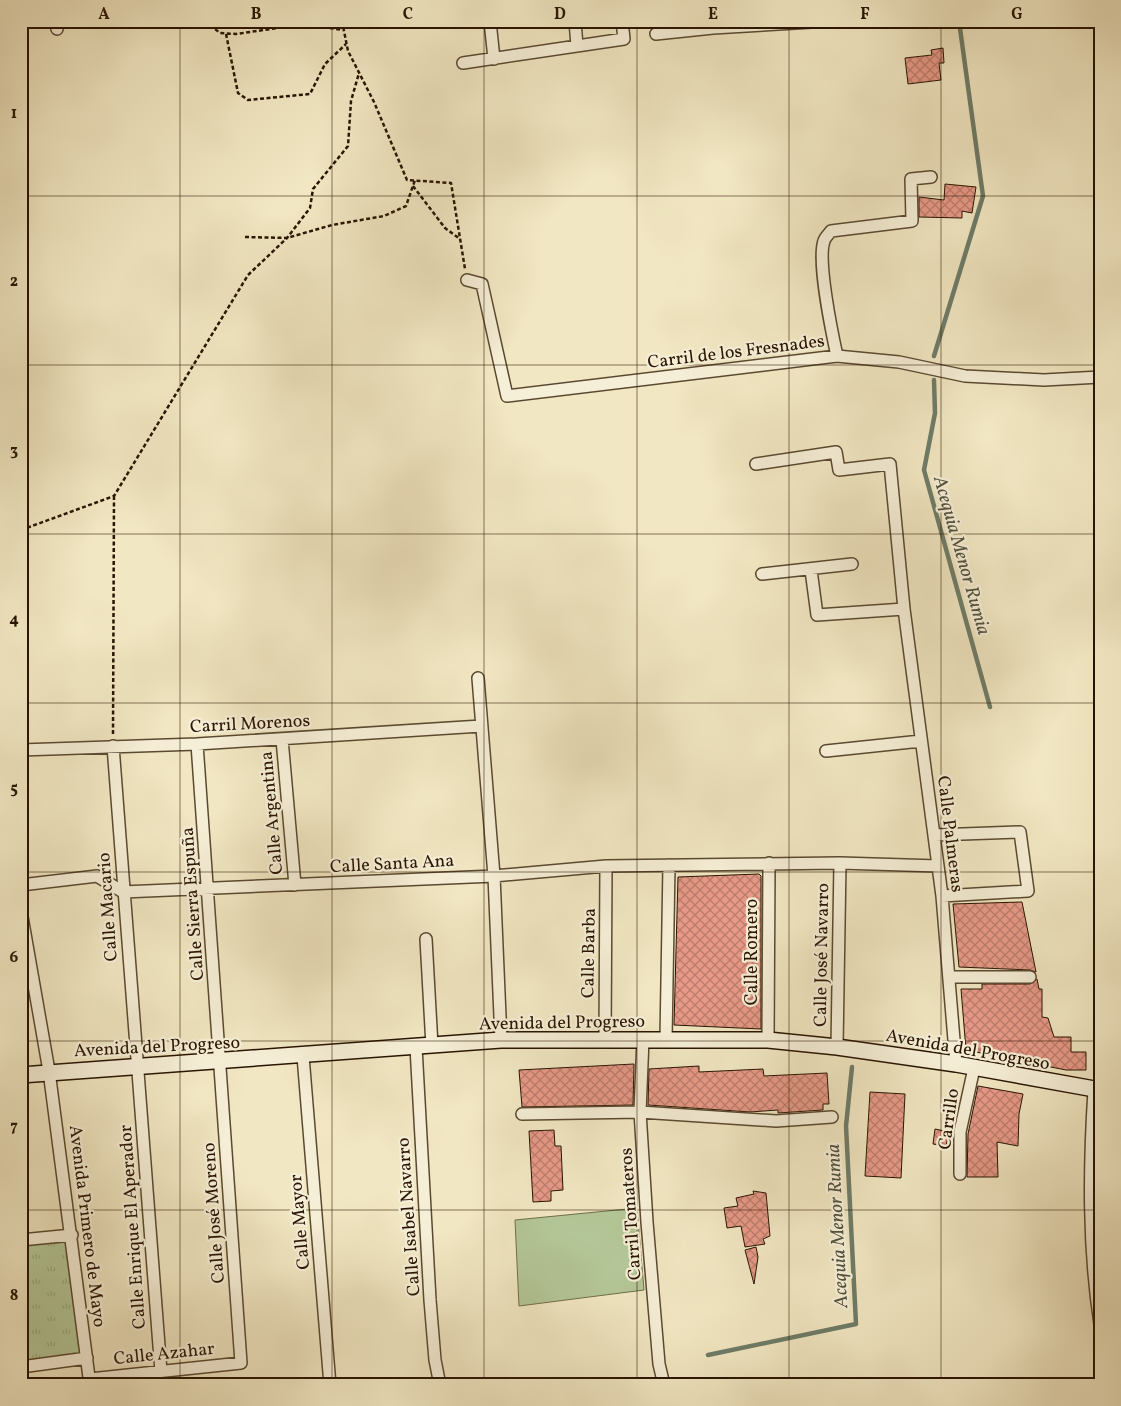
<svg xmlns="http://www.w3.org/2000/svg" width="1121" height="1406" font-family="Vollkorn,serif">
<defs>
<pattern id="park-tufts" width="24" height="20" patternUnits="userSpaceOnUse" patternTransform="scale(1.25)"><rect width="24" height="20" fill="#b4c798"/><path d="M3 7l-1-3M5 7V3M7 7l1-3M15 17l-1-3M17 17v-4M19 17l1-3" fill="none" stroke="#9baa81"/></pattern>
<pattern id="building-cross-hatch" width="8" height="8" patternUnits="userSpaceOnUse" patternTransform="scale(1.25)"><rect width="8" height="8" fill="#e89a88"/><path d="M0 0l8 8M0 8l8-8" fill="none" stroke="#bc7c6d"/></pattern>
</defs>
<rect width="100%" height="100%" fill="#f1e7c2"/>
<filter id="stains"><feTurbulence type="fractalNoise" baseFrequency=".004" numOctaves="4"/><feColorMatrix values="0 0 0 0 .2 0 0 0 0 .09 0 0 0 0 .02 0 0 0 .5 -.17"/></filter>
<radialGradient id="worn" r=".72"><stop offset=".6" stop-color="#630" stop-opacity="0"/><stop offset="1" stop-color="#630" stop-opacity=".3"/></radialGradient>
<path fill="#b4c798" stroke="#6e6e4c" d="M637 1208 644 1290 519 1306 515 1220Z"/>
<path fill="url(#park-tufts)" stroke="#6e6e4c" d="M72 1235 87 1358 21 1367V1240Z"/>
<g fill="none" stroke-linecap="round" stroke-linejoin="round">
<path stroke="#6e7c68" stroke-width="4.5" d="M934 356 983 196 959 21
M934 380 935 413 924 470 990 707
M708 1355 856 1324 846 1126 852 1067"/>
</g>
<path fill="url(#building-cross-hatch)" stroke="#281400" d="M943 48 944 63H939L941 80 908 84 905 58 932 55 931 50Z
M945 184 976 187 972 213 962 211V218L919 217V197L944 200Z
M759 874 761 876V1029L674 1025 678 877Z
M1022 902 1036 972 1030 970 959 967 953 904Z
M1037 979 1039 989H1042V1017L1048 1018 1054 1037H1071V1052H1086V1070H1066L966 1050 961 989H982V984H1030Z
M634 1064 633 1105 522 1107 519 1070Z
M699 1066V1072L763 1069 764 1076 827 1073 829 1104H823V1110L778 1113V1110L750 1112 648 1105 649 1069Z
M978 1086 1023 1094 1019 1114 1018 1146 997 1142 998 1177H967L968 1134Z
M870 1092 905 1094 901 1178 865 1176Z
M935 1129 949 1132 946 1146 933 1144Z
M554 1130 555 1146H561L563 1190 551 1191V1201L533 1202 529 1131Z
M753 1191 766 1193 770 1236 763 1239 765 1244 745 1247 741 1226 727 1228 724 1208 738 1206 736 1198 754 1194Z
M756 1247 758 1257 754 1284 745 1250Z"/>
<g fill="none" stroke-linecap="round" stroke-linejoin="round">
<defs>
<path id="street" d="M56 21 57 29
M490 21 494 59
M575 21 577 46
M875 21 884 22
M656 34 713 28 829 21
M463 63 624 39 622 21
M467 280 482 284 507 396 837 356 899 362 965 376 1044 380 1100 377
M837 356C832 333 817 260 824 241 825 237 829 234 831 231L912 221 911 179 931 177
M756 464 836 452 839 470 890 464 904 609 942 896 956 1064
M811 570 817 615 904 609
M762 574 852 564
M478 678 494 876 501 1040
M282 739 295 885
M113 746 162 1385
M21 750 197 744 481 726
M826 751 921 741
M935 835 1020 832 1028 891 942 896
M21 885 97 876 123 892 494 876 606 866 840 863 938 866
M21 911 49 1071 90 1385
M426 939 432 1046
M949 977H1030
M643 1039 640 1112 647 1222 659 1364 664 1385
M666 1039 669 865
M605 1040 606 866
M768 1040 769 863
M416 1047 430 1300 435 1360 440 1385
M837 1047 840 863
M303 1056 330 1385
M1094 1090C1089 1168 1088 1246 1100 1324
M522 1114 640 1112 776 1121 832 1117
M960 1174V1132L974 1068
M21 1240 72 1235
M21 1367 87 1358
M90 1379 241 1363 197 744"/>
<path id="secondary" d="M21 1075 501 1040H768L837 1047 956 1064 1100 1090"/>
</defs>
<use href="#street" stroke="#5a4930" stroke-width="14"/>
<use href="#secondary" stroke="#281400" stroke-width="18"/>
<path stroke="#281400" stroke-width="2.5" stroke-dasharray="4 2.5" stroke-linecap="butt" d="M205 21 220 33 236 34 305 24 343 30
M342 21 348 51 374 102 407 180 451 183 465 269
M226 34 238 93 248 100 310 94 325 64 346 44
M413 186 445 228 460 239
M245 237 287 238 332 225 384 216 406 206 415 180
M21 530 114 496 248 275 287 238 310 208 313 189 348 146 351 101 359 73
M113 734 114 496"/>
<use href="#street" stroke="#f6efd7" stroke-width="11"/>
<use href="#secondary" stroke="#f6efd7" stroke-width="15"/>
</g>
<path fill="none" stroke="#281400" stroke-width="1" stroke-opacity="0.55" d="M180 21V1385M332 21V1385M484 21V1385M637 21V1385M789 21V1385M941 21V1385M21 196H1100M21 365H1100M21 534H1100M21 703H1100M21 872H1100M21 1041H1100M21 1210H1100"/>
<g text-anchor="middle" stroke-width="4.5" stroke-linejoin="round" paint-order="stroke">
<g font-size="18" fill="#281400" stroke="#f6efd7">
<text transform="translate(736 351) rotate(-7)" y="6">Carril de los Fresnades</text>
<text transform="translate(250 723) rotate(-3)" y="6">Carril Morenos</text>
<text transform="translate(271 813) rotate(-95)" y="6">Calle Argentina</text>
<text transform="translate(951 834) rotate(83)" y="6">Calle Palmeras</text>
<text transform="translate(392 863) rotate(-3)" y="6">Calle Santa Ana</text>
<text transform="translate(192 904) rotate(-94)" y="6">Calle Sierra Espuña</text>
<text transform="translate(107 907) rotate(-94)" y="6">Calle Macario</text>
<text transform="translate(751 952) rotate(-90)" y="6">Calle Romero</text>
<text transform="translate(588 953) rotate(-89)" y="6">Calle Barba</text>
<text transform="translate(821 955) rotate(-89)" y="6">Calle José Navarro</text>
<text transform="translate(562 1022) rotate(-1)" y="6">Avenida del Progreso</text>
<text transform="translate(157 1046) rotate(-3)" y="6">Avenida del Progreso</text>
<text transform="translate(968 1049) rotate(10)" y="6">Avenida del Progreso</text>
<text transform="translate(948 1119) rotate(-82)" y="6">Carrillo</text>
<text transform="translate(213 1213) rotate(-94)" y="6">Calle José Moreno</text>
<text transform="translate(630 1214) rotate(-94)" y="6">Carril Tomateros</text>
<text transform="translate(408 1217) rotate(-94)" y="6">Calle Isabel Navarro</text>
<text transform="translate(299 1222) rotate(-95)" y="6">Calle Mayor</text>
<text transform="translate(88 1226) rotate(83)" y="6">Avenida Primero de Mayo</text>
<text transform="translate(132 1227) rotate(-94)" y="6">Calle Enrique El Aperador</text>
<text transform="translate(164 1353) rotate(-6)" y="6">Calle Azahar</text>
</g>
<g font-size="19" font-style="italic" fill="#51513d" stroke="#f6efd7">
<text transform="translate(963 555) rotate(74)" y="7">Acequia Menor Rumia</text>
<text transform="translate(836 1226) rotate(-93)" y="7">Acequia Menor Rumia</text>
</g>
</g>
<rect width="1121" height="1406" fill="none" stroke="#f1e7c2" stroke-width="55"/>
<rect x="28" y="28" width="1066" height="1350" fill="none" stroke="#281400" stroke-width="2"/>
<g font-size="16" text-anchor="middle" font-weight="bold" fill="#281400">
<text x="104" y="19">A</text>
<text x="256" y="19">B</text>
<text x="408" y="19">C</text>
<text x="560" y="19">D</text>
<text x="713" y="19">E</text>
<text x="865" y="19">F</text>
<text x="1017" y="19">G</text>
<text x="14" y="118">1</text>
<text x="14" y="286">2</text>
<text x="14" y="455">3</text>
<text x="14" y="624">4</text>
<text x="14" y="793">5</text>
<text x="14" y="962">6</text>
<text x="14" y="1131">7</text>
<text x="14" y="1300">8</text>
</g>
<rect width="100%" height="100%" filter="url(#stains)"/>
<rect width="100%" height="100%" fill="url(#worn)"/>
</svg>
